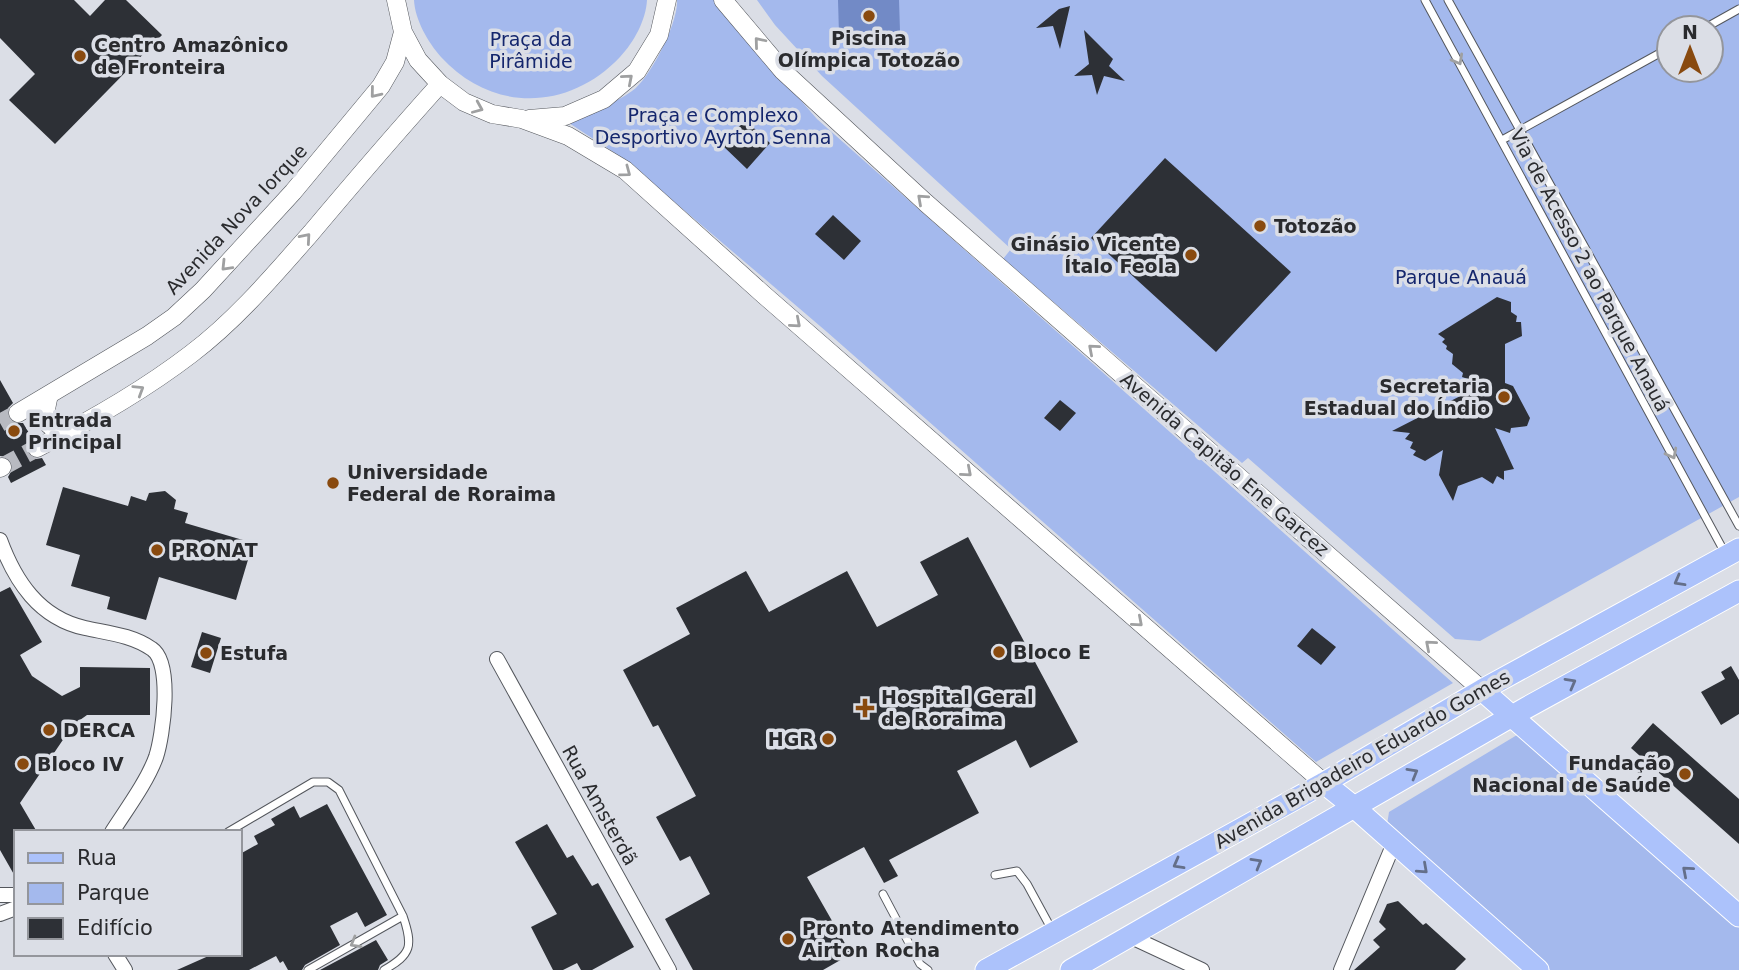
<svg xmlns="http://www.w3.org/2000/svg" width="1739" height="970" font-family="'DejaVu Sans',sans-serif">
<rect width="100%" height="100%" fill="#dbdee6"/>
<path fill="#a4b9ed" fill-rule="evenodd" d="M414 0H647C646 20 634 42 620 57 569 111 492 113 441 57 428 42 415 20 414 0Z
M677 0H714L817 119 1453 683 1316 762 827 332 624 159 569 123C589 113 614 104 632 91 650 79 679 21 677 0Z
M757 0H1739V497L1480 641 1455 639 1248 458 1242 463 1003 259 1011 249 822 76 775 25ZM1669 28H1711V70H1669Z
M1517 735 1739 927V970H1550L1387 825 1389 812Z"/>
<path fill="#728ac6" d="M838 0H899L900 32 839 34Z"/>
<path fill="#2d3036" d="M0 0H74L90 16 105 0H126L162 35 55 144 9 100 35 74 0 38Z
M1070 6 1060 49 1053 26 1036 28 1059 9Z
M1084 30 1113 59 1109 66 1125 81 1104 76 1097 95 1092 75 1074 76 1089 64Z
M745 120 770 143 747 169 722 145Z
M1165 158 1291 272 1216 352 1091 238Z
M833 215 861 241 844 260 815 234Z
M1497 297 1511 302V312L1517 316 1516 322H1521L1522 336 1505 344V383L1513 386 1530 418 1527 426 1511 428 1510 433 1495 428 1514 469 1504 471V480L1497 476 1493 484 1482 477 1458 486 1453 501 1439 475 1443 450 1425 461 1413 455 1416 451 1410 448 1413 442 1405 439 1410 433 1392 431 1474 389 1466 384 1468 379 1462 377 1463 373 1452 364 1453 354 1446 349 1447 346 1442 342 1445 339 1438 334Z
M0 380 13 403 8 408V418L13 423H23L32 438 26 447 27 454 36 459 42 458 46 465 11 483 8 477 13 468 12 463 8 457 0 456Z
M1060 400 1076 413 1060 431 1044 418Z
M63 487 128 506 131 496 146 501 149 493 165 491 176 500 174 509 188 513 185 523 253 543 236 600 159 577 146 620 107 609 110 597 71 586 80 555 46 545Z
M968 537 1078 742 1030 768 1016 740 957 771 979 813 889 860 898 876 884 883 864 847 807 877 851 954 823 970H693L665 919 710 894 690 856 680 861 656 817 696 796 658 725 653 727 623 670 690 634 676 608 746 571 769 612 847 571 877 627 938 595 920 562Z
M10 587 42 642 20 655 32 676 62 696 80 687V667L150 668V715H87L73 725 20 803 37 832H16V878L0 850V592Z
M1312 628 1336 647 1321 665 1297 646Z
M202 632 221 638 210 673 191 667Z
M1731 666 1739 680V714L1721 725 1701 692 1725 679 1721 672Z
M1653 723 1739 799V844L1631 748Z
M327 804 387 915 365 927 357 912 330 926 340 945 305 965 302 970H288L283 961 280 963 276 956 249 970H177L213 954H240V854L258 844 254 836 275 825 271 819 294 806 300 818Z
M547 824 567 858 573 855 592 886 598 883 634 947 592 970H581L577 963 563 970H553L531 927 557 914 515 842Z
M1398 901 1423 925 1426 923 1466 959 1455 970H1354L1380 947 1373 940 1386 929 1379 922 1387 904Z
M376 940 388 960 380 965 378 970H320Z"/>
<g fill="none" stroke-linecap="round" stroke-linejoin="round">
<path stroke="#b8bac1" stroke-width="18" stroke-dasharray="18 9" stroke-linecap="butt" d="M0 423 18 413
M2 467 37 448"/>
<defs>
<path id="service" d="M1425 0 1725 553
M1448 0 1739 526
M1705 28 1739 9
M1502 140 1669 48
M228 832 313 782H328L339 790 403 916C413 946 412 954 384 970
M995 875 1017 871 1027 884 1052 930
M883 894 920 964 928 970
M308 970 403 916"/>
<path id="minor" d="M0 540C15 581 39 618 85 628 108 633 132 635 152 649 173 663 163 736 156 757 147 782 126 810 112 832
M497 659 669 970
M0 895H16
M0 914 16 908
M1129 936 1202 970
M115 954 125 970
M1341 970 1394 843"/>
<path id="tertiary" d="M396 0 403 32 418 60 440 84 464 102 492 114 522 119 568 136 625 170 764 295 1324 783
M723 0 783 71 926 203 1482 690
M529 119 565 116 604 99 637 71 659 35 667 0
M49 395C43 420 42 428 70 432
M18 413 147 336 174 317 203 290 293 192 381 86 395 62 403 32
M37 448C90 421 144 390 191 354 236 320 274 275 311 233 353 183 396 133 440 84
M0 468 2 467"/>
<path id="primary" d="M1482 690 1739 916
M1324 783 1354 807 1538 970
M986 970 1324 783 1482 690 1739 549
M1071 970 1526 708 1739 591"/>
</defs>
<use href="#service" stroke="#54575d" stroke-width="9"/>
<use href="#minor" stroke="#54575d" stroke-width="16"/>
<use href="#tertiary" stroke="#54575d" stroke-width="19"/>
<use href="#primary" stroke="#fff" stroke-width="23"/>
<use href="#service" stroke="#fff" stroke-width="7"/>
<use href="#minor" stroke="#fff" stroke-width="14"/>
<use href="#tertiary" stroke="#fff" stroke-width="18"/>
<use href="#primary" stroke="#acc2fb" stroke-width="21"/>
</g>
<defs><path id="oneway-chevron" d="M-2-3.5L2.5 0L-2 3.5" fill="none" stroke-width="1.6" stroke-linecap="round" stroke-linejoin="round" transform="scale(1.75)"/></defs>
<g stroke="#9fa0a1">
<use href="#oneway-chevron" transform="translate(759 42) rotate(-130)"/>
<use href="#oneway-chevron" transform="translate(1458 60) rotate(61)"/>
<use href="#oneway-chevron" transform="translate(628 79) rotate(-41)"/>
<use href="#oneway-chevron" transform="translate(375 93) rotate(129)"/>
<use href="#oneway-chevron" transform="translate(478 108) rotate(23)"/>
<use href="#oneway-chevron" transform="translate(626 172) rotate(37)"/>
<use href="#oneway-chevron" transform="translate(922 199) rotate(-138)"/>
<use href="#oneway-chevron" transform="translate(306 238) rotate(-49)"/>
<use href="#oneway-chevron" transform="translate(226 266) rotate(134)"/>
<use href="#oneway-chevron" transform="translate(796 323) rotate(41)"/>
<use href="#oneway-chevron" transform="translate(1093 349) rotate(-139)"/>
<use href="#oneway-chevron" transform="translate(139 390) rotate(-32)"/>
<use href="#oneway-chevron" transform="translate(1672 454) rotate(62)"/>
<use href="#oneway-chevron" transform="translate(967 472) rotate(41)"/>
<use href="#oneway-chevron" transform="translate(1138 622) rotate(41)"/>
<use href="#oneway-chevron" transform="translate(1430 645) rotate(-139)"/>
<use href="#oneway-chevron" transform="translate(355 943) rotate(150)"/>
</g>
<g stroke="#646f8a">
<use href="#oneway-chevron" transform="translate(1679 581) rotate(151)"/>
<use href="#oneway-chevron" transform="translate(1571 683) rotate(-29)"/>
<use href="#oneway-chevron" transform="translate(1413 773) rotate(-30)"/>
<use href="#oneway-chevron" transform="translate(1257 863) rotate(-30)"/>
<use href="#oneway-chevron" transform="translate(1178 864) rotate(151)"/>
<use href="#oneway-chevron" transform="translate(1423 869) rotate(42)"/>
<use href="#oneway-chevron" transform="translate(1687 871) rotate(-139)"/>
</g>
<g fill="#894a0f" stroke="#dbdee6" stroke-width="2.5">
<circle cx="869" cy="16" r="7"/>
<circle cx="80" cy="56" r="7"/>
<circle cx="1260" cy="226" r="7"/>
<circle cx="1191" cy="255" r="7"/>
<circle cx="1504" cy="397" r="7"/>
<circle cx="14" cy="431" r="7"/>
<circle cx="333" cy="483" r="7"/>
<circle cx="157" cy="550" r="7"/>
<circle cx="999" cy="652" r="7"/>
<circle cx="206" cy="653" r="7"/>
<path d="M861.5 697.5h7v7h7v7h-7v7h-7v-7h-7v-7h7z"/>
<circle cx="49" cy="730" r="7"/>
<circle cx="828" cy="739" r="7"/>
<circle cx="23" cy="764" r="7"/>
<circle cx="1685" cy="774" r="7"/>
<circle cx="788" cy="939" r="7"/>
</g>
<g text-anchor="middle" stroke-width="7" stroke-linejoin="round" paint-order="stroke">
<g font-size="19" font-weight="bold" fill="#2a2b2e" stroke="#dbdee6" text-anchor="start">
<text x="869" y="45" text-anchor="middle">Piscina<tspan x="869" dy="22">Olímpica Totozão</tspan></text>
<text x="94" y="52">Centro Amazônico<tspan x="94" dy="22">de Fronteira</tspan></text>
<text x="1274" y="233">Totozão</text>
<text x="1177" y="251" text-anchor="end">Ginásio Vicente<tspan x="1177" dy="22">Ítalo Feola</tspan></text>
<text x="1490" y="393" text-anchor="end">Secretaria<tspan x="1490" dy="22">Estadual do Índio</tspan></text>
<text x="28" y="427">Entrada<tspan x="28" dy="22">Principal</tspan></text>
<text x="347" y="479">Universidade<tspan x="347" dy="22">Federal de Roraima</tspan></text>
<text x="171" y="557">PRONAT</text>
<text x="1013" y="659">Bloco E</text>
<text x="220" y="660">Estufa</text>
<text x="881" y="704">Hospital Geral<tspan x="881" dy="22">de Roraima</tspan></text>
<text x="63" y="737">DERCA</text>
<text x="814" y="746" text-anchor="end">HGR</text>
<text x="1671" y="770" text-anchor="end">Fundação<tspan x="1671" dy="22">Nacional de Saúde</tspan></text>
<text x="37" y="771">Bloco IV</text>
<text x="802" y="935">Pronto Atendimento<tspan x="802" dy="22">Airton Rocha</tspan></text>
</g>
<g font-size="19" fill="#14266d" stroke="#dbdee6">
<text x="531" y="46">Praça da<tspan x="531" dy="22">Pirâmide</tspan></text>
<text x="713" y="122">Praça e Complexo<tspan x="713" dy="22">Desportivo Ayrton Senna</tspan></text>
<text x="1461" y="284">Parque Anauá</text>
</g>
<g font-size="19" fill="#2a2b2e" stroke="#dbdee6">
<text transform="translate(236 219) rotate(-47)" y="7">Avenida Nova Iorque</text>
<text transform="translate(1590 270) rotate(62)" y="7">Via de Acesso 2 ao Parque Anauá</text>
<text transform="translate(1225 464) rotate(41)" y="7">Avenida Capitão Ene Garcez</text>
<text transform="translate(1362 759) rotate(-30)" y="7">Avenida Brigadeiro Eduardo Gomes</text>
<text transform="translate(600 805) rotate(61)" y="7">Rua Amsterdã</text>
</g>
</g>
<rect x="14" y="830" width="228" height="126" fill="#dbdee6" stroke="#94969c" stroke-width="2"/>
<rect x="28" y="853" width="35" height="10" fill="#acc2fb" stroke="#94969c" stroke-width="2"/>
<text x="77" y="865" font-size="21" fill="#2a2b2e">Rua</text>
<rect x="28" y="883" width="35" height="21" fill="#a4b9ed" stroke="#94969c" stroke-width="2"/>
<text x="77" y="900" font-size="21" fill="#2a2b2e">Parque</text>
<rect x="28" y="918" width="35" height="21" fill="#2d3036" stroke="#94969c" stroke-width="2"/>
<text x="77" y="935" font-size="21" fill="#2a2b2e">Edifício</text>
<g transform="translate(1690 49)"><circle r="33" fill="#dbdee6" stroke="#94969c" stroke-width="2"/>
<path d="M0-5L12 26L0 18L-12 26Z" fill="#894a0f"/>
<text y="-10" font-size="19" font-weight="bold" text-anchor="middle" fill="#2a2b2e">N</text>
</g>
</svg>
